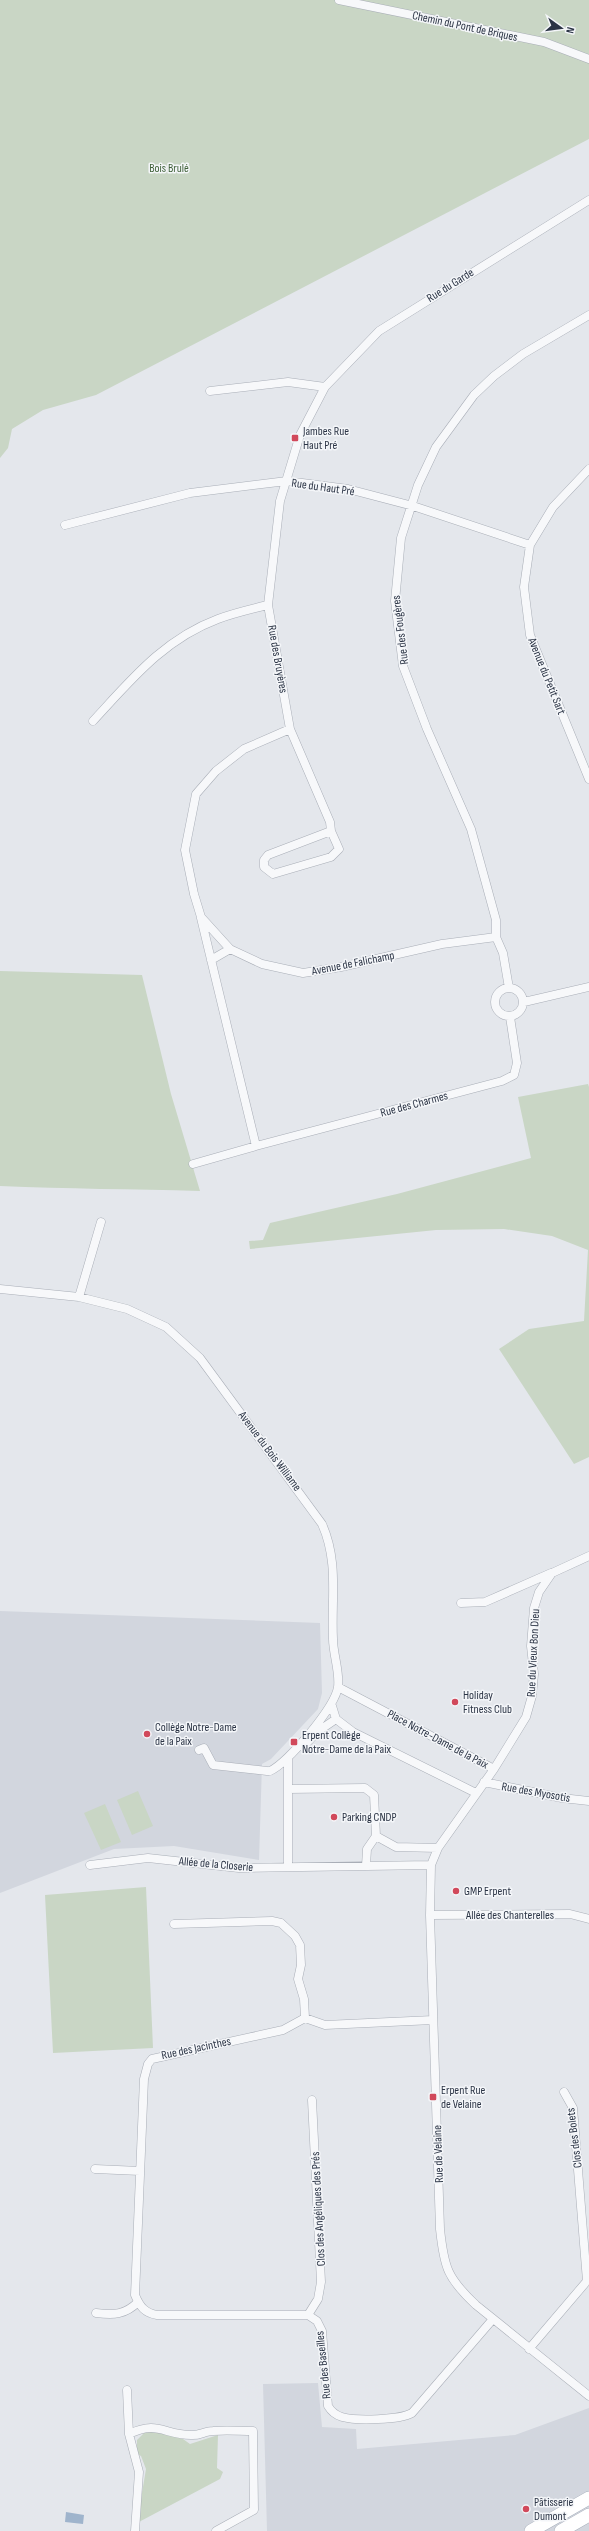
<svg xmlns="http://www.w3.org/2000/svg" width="589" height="2531" font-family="'Sofia Sans Condensed',sans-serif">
<rect width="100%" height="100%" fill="#e4e7ec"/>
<path fill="#d2d6de" d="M0 1611 320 1623 322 1693 318 1709 271 1759 262 1764 259 1860 174 1846 114 1849 0 1893Z
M318 2383 322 2427 356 2429 357 2449 515 2435 589 2408V2531H267L263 2384Z"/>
<path fill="#c9d6c5" d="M0 0H589V139L96 395 43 410 12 429 8 448 0 458Z
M0 971 142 975 171 1094 200 1191C133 1189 67 1189 0 1186Z
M588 1084 589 1087V1457L574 1464 499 1349 529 1329 584 1321 588 1250 552 1236 504 1229 436 1230 250 1249 249 1241 263 1240 270 1223 397 1194 531 1158 518 1097Z
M138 1791 153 1826 132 1835 117 1800Z
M105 1804 121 1842 101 1850 84 1813Z
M146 1887 153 2048 53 2053 45 1895Z
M153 2431 183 2439 190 2444 218 2435 217 2468 223 2472 220 2479 137 2523 146 2469 141 2456 137 2454V2440L144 2433Z"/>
<path fill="#9fb4cc" d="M66 2512 84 2515 83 2524 65 2522Z"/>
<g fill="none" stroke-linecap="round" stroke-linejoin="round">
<defs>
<path id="street" d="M339 0 544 42 589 59
M210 391 288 382 325 387
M589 469 553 507 530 545 524 587 530 635 589 779
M65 525 190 493 287 481 348 489 413 506 530 545
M93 721C131 680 164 639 218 619 234 613 251 609 268 605
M290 729 244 749 216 771 196 794 185 850 194 894 201 917 230 949 262 964 303 973 341 967 442 944 496 937 503 953 509 988
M331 831 339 849 331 857 273 874 264 867V860L268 855 331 831 330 822 290 729 268 605 280 501 300 435 325 387 379 331 589 200
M201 918 256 1146 502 1081 514 1075 517 1063 510 1017
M496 937V920L471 829 427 729 403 666 395 601 401 538 418 485 436 447 474 395 494 376 523 354 589 315
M211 960 230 949
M495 1002a14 14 0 1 1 28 0a14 14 0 1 1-28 0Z
M524 1002 589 987
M193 1164 256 1146
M0 1289 79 1297 127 1309 166 1327 200 1358 322 1524C339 1562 331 1599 333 1639 333 1654 340 1672 338 1687 335 1707 288 1763 270 1771
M79 1297 101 1222
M589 1556 552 1573 539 1592 534 1608 531 1646 534 1674 532 1696 526 1717 494 1769 438 1848 431 1865 430 1915 440 2229C444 2267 447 2278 476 2305L589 2396
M461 1603 485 1602 551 1573
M338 1687 494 1769
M332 1706 336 1719 353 1732 476 1793
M303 1747 317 1732 336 1719
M199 1750 204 1748 213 1765 267 1771
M288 1759V1866
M484 1782 562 1798 589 1801
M288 1789 365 1788 374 1795 376 1836 396 1847 438 1848
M90 1865 148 1858 239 1868 431 1865
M366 1866 367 1849 376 1836
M430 1915 570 1914 589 1919
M174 1924 272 1921 281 1923 295 1936 300 1945 301 1965 298 1979 304 1999 305 2018
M433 2020 325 2025 305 2018 283 2030 152 2059 148 2064 144 2079 135 2295C140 2307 145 2313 157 2315H308L317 2321 322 2331 328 2406C331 2411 335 2415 342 2417 356 2421 400 2420 412 2413L493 2319
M564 2092 573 2108 587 2281
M95 2169 140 2171
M96 2313C114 2315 125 2315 138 2302
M308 2315 318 2299 321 2282 312 2100
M529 2349 587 2281
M127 2390 129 2434
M135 2531 139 2472 129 2434C158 2420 164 2435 191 2435 199 2436 205 2431 213 2431 226 2430 240 2431 253 2431L254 2510 216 2531"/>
<path id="primary" d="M531 2531 589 2498
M561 2531 589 2515"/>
</defs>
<use href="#street" stroke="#a9aeb7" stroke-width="9"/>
<use href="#primary" stroke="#a3abb8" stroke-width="14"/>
<use href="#street" stroke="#f7f8fa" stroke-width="8"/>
<use href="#primary" stroke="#fff" stroke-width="13"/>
</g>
<g fill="#d1495b" stroke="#f4f6f9" stroke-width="1.5">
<rect x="291" y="434" width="8" height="8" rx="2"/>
<circle cx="455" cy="1702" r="4"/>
<circle cx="147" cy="1734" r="4"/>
<rect x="290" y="1738" width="8" height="8" rx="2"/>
<circle cx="334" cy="1817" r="4"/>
<circle cx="456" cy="1891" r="4"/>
<rect x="429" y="2093" width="8" height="8" rx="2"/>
<circle cx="526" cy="2509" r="4"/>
</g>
<g text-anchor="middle" stroke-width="3" stroke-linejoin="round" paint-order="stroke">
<g font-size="12" fill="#2b3445" stroke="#f4f6f9">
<text transform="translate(465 26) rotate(12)" y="4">Chemin du Pont de Briques</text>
<text transform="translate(450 285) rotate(-32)" y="4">Rue du Garde</text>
<text transform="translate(323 487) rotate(8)" y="4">Rue du Haut Pré</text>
<text transform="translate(400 630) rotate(-97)" y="4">Rue des Fougères</text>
<text transform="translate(278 659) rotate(80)" y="4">Rue des Bruyères</text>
<text transform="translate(547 676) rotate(68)" y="4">Avenue du Petit Sart</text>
<text transform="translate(353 963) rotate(-11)" y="4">Avenue de Falichamp</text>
<text transform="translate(414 1104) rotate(-15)" y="4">Rue des Charmes</text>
<text transform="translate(270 1451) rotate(53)" y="4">Avenue du Bois Williame</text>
<text transform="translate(533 1653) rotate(-87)" y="4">Rue du Vieux Bon Dieu</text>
<text transform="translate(438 1739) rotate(28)" y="4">Place Notre-Dame de la Paix</text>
<text transform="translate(536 1792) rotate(10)" y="4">Rue des Myosotis</text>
<text transform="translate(216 1864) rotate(5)" y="4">Allée de la Closerie</text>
<text x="510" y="1919">Allée des Chanterelles</text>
<text transform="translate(196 2048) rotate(-12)" y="4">Rue des Jacinthes</text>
<text transform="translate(574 2138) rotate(-97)" y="4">Clos des Bolets</text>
<text transform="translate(438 2154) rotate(-92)" y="4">Rue de Velaine</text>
<text transform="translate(318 2209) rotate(-93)" y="4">Clos des Angéliques des Prés</text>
<text transform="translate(323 2365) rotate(-96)" y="4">Rue des Baseilles</text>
</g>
<g font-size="12" fill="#3f6138" stroke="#f4f6f9">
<text x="169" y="172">Bois Brulé</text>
</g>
<g font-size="12" fill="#2b3445" stroke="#f4f6f9" text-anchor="start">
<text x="303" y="435">Jambes Rue<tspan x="303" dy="14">Haut Pré</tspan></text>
<text x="463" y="1699">Holiday<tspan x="463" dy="14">Fitness Club</tspan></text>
<text x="155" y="1731">Collège Notre-Dame<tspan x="155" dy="14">de la Paix</tspan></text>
<text x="302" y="1739">Erpent Collège<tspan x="302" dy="14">Notre-Dame de la Paix</tspan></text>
<text x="342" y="1821">Parking CNDP</text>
<text x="464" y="1895">GMP Erpent</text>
<text x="441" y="2094">Erpent Rue<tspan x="441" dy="14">de Velaine</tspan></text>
<text x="534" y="2506">Pâtisserie<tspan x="534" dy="14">Dumont</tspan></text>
</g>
</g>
<g transform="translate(561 28) rotate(104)" stroke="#f4f6f9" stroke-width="3" paint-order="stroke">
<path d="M0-3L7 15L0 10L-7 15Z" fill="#2b3445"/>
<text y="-6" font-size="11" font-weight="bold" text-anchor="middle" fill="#2b3445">N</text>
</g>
</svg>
